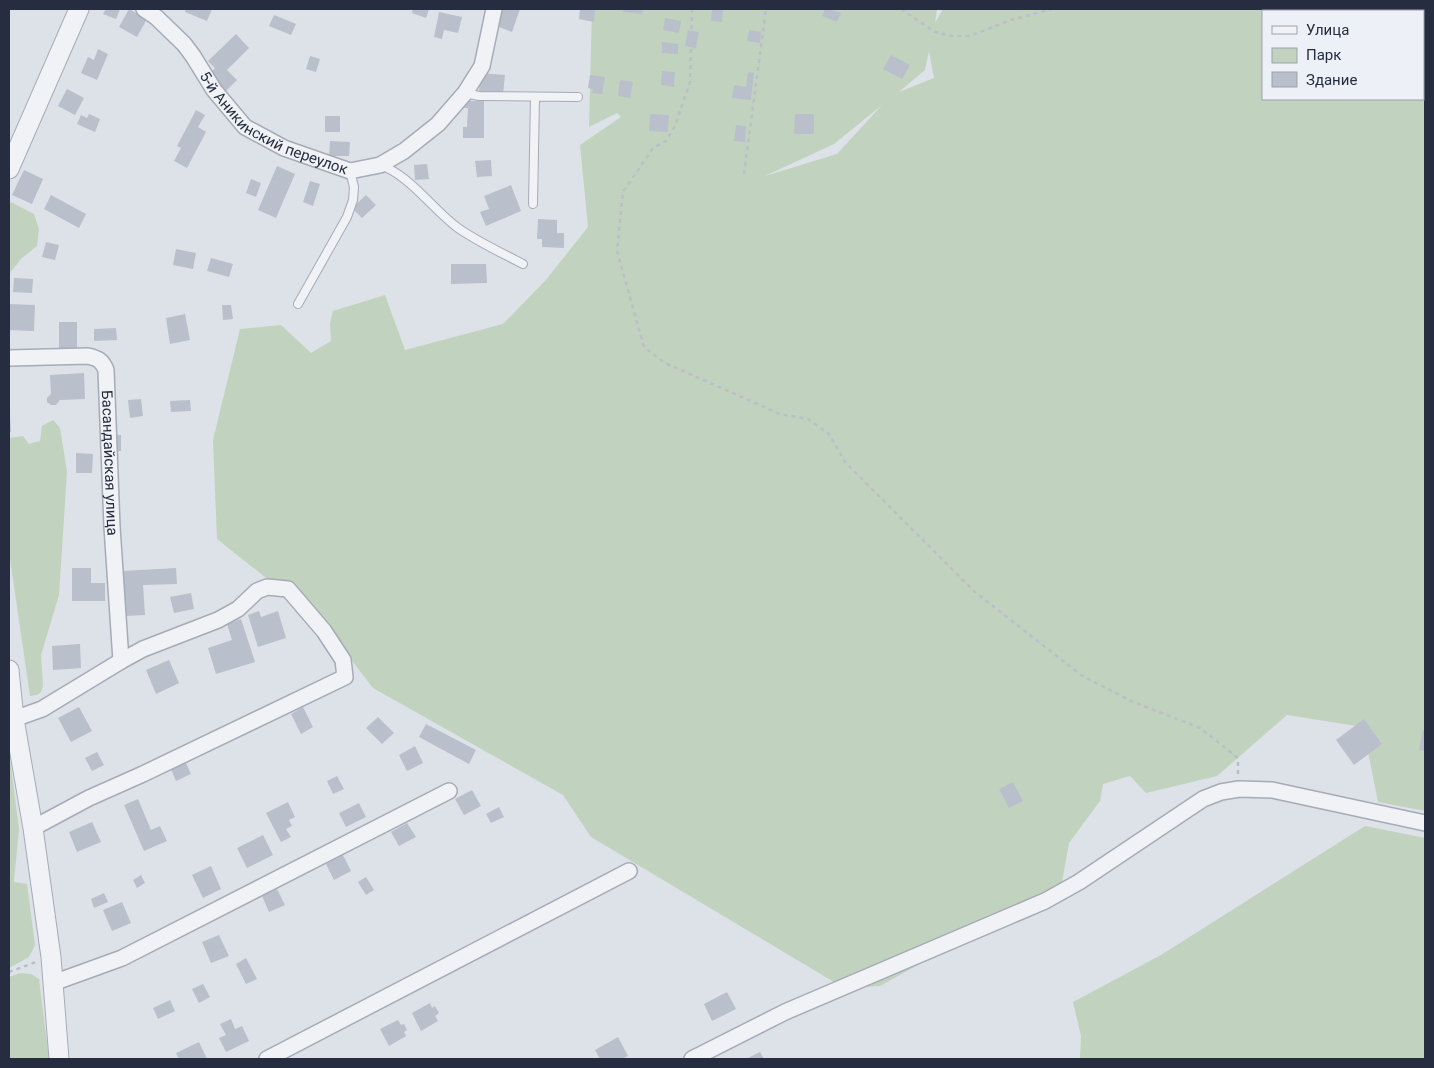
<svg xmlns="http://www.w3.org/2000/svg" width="1434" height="1068" font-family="Roboto,sans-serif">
<rect width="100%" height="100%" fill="#dde1e8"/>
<path fill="#c1d3be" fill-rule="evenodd" d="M592 9H937L935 23 943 9H1425V811L1378 802 1363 727 1287 715 1217 776 1146 793 1130 776 1103 784 1100 801 1069 843 1060 893 1004 917 880 986 844 988 591 837 563 795 373 688 323 623 217 539 213 440 240 329 281 325 311 353 331 341 330 323 333 311 385 295 405 350 503 324 545 281 588 227 580 145 621 117 617 113 589 127ZM1263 11H1423V99H1263ZM929 51 934 78 899 92 925 70ZM882 105 837 154 765 176 834 144Z
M11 202 34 214 39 229 37 246 21 259 9 274V206Z
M53 420 60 428 67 472 59 595 41 655 43 686 41 692 37 695 30 696 9 552V438L23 436 29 444 40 441 42 426Z
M9 751 19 829 14 882 27 884 35 945 29 957 9 968Z
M1365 826 1425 838V1059H1080L1081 1036 1073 1002 1161 955Z
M20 973 31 974 39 979 49 1059H9V977Z"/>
<path fill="#babfcc" d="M106 9H120L116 19 103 14Z
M129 9 147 19 137 37 119 27Z
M186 9H212L207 21 185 12Z
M413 9H429L426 18 412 13Z
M499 9H520L512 32 494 25Z
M580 9H595L594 22 579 19Z
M624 9H643L642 14 623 12Z
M712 9 723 10 722 22 711 21Z
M825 9H830L841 13 837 22 822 16Z
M439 12 462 17 458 33 444 30 442 39 434 37Z
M274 15 296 24 291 35 269 26Z
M665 18 681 21 679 33 663 30Z
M688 30 699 32 696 48 685 46Z
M749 30 761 32 760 43 747 41Z
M236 34 249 48 227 70 237 80 225 92 208 75 215 68 208 61Z
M662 42 678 44V54L662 53Z
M98 49 108 54 97 80 81 73 88 57 94 60Z
M891 55 910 65 902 79 883 69Z
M310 56 320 59 316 72 306 69Z
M662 71 675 72 674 87 661 85Z
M748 72 754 73 751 100 732 98 734 85 746 87Z
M480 73 505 75 503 94 479 93Z
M590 75 605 77 602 94 592 93 593 89 588 88Z
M620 80 633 82 630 98 618 96Z
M67 89 84 98 75 115 58 106Z
M463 101H484V138H463V127H467L468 108H463Z
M196 110 205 115 198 127 206 132 187 168 174 161 181 148 177 146Z
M89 114 100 119 95 132 77 124 81 115 87 118Z
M650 114 669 115 668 132 649 131Z
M795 114H814V134H794Z
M325 116H340V132H325Z
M736 125 746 126 745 142 734 141Z
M330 141 350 142 349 156H329Z
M491 160 492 176 477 177 475 161Z
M427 164 429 179 415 180 414 165Z
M277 166 295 174 276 218 258 210Z
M24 170 43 179 32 204 12 195Z
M251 179 261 183 256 197 246 193Z
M310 181 320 184 313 206 303 202Z
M511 185 521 211 486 226 480 212 489 209 484 196Z
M51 195 86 214 79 228 44 209Z
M366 195 376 205 362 218 352 208Z
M538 219 557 220V233H564V248L542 247V239H537Z
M46 242 59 245 55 260 42 257Z
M176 249 196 253 193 269 173 265Z
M211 258 233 264 229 277 207 271Z
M451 264H486L487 283 451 284Z
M14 278 33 279 32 293 13 292Z
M9 304 35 305 34 331 9 330Z
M222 305H231L233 319 223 320Z
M185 314 190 340 170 344 166 318Z
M59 322H77V348H59Z
M116 328 117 340 94 341V329Z
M84 373 85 399 60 400 56 405H51L47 402V398L51 394 50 375Z
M141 399 143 416 130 418 128 400Z
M190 400 191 411 171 412 170 401Z
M9 415H10L11 432H9Z
M113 435H121V451H113Z
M76 453 93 454 92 473H76Z
M72 568H91V583H105V601H72Z
M176 568 177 584 143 585 145 615 125 616 123 571Z
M191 593 194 609 174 613 170 597Z
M259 611 261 617 278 611 286 638 258 647 248 615Z
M241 619 255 662 216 674 208 648 232 640 227 624Z
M80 644 81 668 53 670 52 646Z
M169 660 179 683 156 694 146 670Z
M79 707 92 731 71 742 58 718Z
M303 707 313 727 301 734 291 714Z
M378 717 394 733 382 744 366 728Z
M1364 719 1382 744 1354 765 1336 740Z
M426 724 476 750 469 764 419 737Z
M1423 730H1425V751L1419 750Z
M415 746 423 763 407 771 399 755Z
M97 752 104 765 92 771 85 758Z
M185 761 191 774 176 781 170 767Z
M337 776 344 789 333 794 327 781Z
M1013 782 1023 801 1009 808 999 789Z
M472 790 481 806 464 815 455 799Z
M138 799 151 830 160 826 167 841 144 851 124 805Z
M288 802 295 817 289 820 292 826 286 829 291 837 281 842 266 813Z
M359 803 366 817 346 827 339 813Z
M499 807 504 817 491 823 486 814Z
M92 822 101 842 77 852 69 832Z
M407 823 416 837 399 846 391 832Z
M263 835 273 855 247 868 237 848Z
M343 855 351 871 334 880 326 864Z
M211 866 221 889 203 898 192 875Z
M141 875 145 883 137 888 133 880Z
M366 877 374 890 366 895 358 882Z
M277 889 285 905 269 912 262 896Z
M104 893 108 902 94 908 91 899Z
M122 902 131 923 112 931 103 910Z
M219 935 229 956 211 963 202 942Z
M246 958 257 979 246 984 236 964Z
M203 984 210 997 199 1003 192 989Z
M727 992 736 1009 712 1021 704 1004Z
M170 1000 175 1011 158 1019 153 1008Z
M430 1003 432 1008 435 1006 439 1013 435 1016 438 1021 421 1031 412 1013Z
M231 1019 235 1029 242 1026 249 1041 226 1052 219 1038 226 1035 220 1024Z
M398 1020 401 1025 404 1024 407 1030 404 1032 406 1036 389 1046 380 1029Z
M618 1037 628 1056 622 1059H600L595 1050Z
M199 1042 207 1059H179L176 1053Z
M760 1052 764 1059H746Z"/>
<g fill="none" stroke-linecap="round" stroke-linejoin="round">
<defs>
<path id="service" d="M465 93 479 96 578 97
M380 165C410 175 432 209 458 228 478 242 502 253 523 264
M533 204 535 97
M298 304 347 217 353 200 354 187 350 171"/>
<g id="minor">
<path id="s1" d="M144 9 156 17 184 44 193 56 214 90 245 127 284 148 350 171 380 165 404 151 438 124 465 93 482 66 494 9"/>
<path id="s2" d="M9 358 88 356C97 358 102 360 106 370L112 527 121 661"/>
<path d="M14 719 42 709 121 661 143 649 218 620 238 609 257 591 267 587 288 589 324 631 343 660 345 677 143 774 89 798 33 828"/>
<path d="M53 983 122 958 449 791"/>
<path d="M267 1059 629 871"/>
<path d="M692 1059 785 1012 1045 901 1079 882 1203 799 1221 792 1239 789 1272 790 1425 823"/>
</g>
<path id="tertiary" d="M9 169 79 9
M9 670 14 719 33 828 51 957 59 1059"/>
</defs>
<use href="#service" stroke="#a6abb6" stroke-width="10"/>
<use href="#minor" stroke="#a6abb6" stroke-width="18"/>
<use href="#tertiary" stroke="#a6abb6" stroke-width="21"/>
<path stroke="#bbbfc7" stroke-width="2.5" stroke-dasharray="4 4" stroke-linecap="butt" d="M692 9 690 82 675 126 666 141 653 148 623 192 617 251 644 347 665 363 780 414 808 419 829 434 845 462 975 592 1081 675 1131 701 1200 728 1238 758V777
M901 9 935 32 950 36H970L1011 20 1052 9
M1379 9 1425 11
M744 174 766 9
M9 972 36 962"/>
<use href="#service" stroke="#f0f2f6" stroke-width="8"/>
<use href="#minor" stroke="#f0f2f6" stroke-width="15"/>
<use href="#tertiary" stroke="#f0f2f6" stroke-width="19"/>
</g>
<g text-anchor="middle" stroke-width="4" stroke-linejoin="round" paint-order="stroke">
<g font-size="15" fill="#262d40" stroke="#edf0f6">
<text dy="5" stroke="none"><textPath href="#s1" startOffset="178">5-й Аникинский переулок</textPath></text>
<text dy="5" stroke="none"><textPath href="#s2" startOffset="196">Басандайская улица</textPath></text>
</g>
</g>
<rect width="1434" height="1068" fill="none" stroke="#262d40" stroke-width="20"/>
<rect x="1262" y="10" width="162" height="90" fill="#edf0f6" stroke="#9da2ad"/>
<rect x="1272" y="26" width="25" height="8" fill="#f0f2f6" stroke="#9da2ad"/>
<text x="1306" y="35" font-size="15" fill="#262d40">Улица</text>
<rect x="1272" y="48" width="25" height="15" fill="#c1d3be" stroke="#9da2ad"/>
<text x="1306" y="60" font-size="15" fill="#262d40">Парк</text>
<rect x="1272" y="72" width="25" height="15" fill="#babfcc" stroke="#9da2ad"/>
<text x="1306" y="85" font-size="15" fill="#262d40">Здание</text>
</svg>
